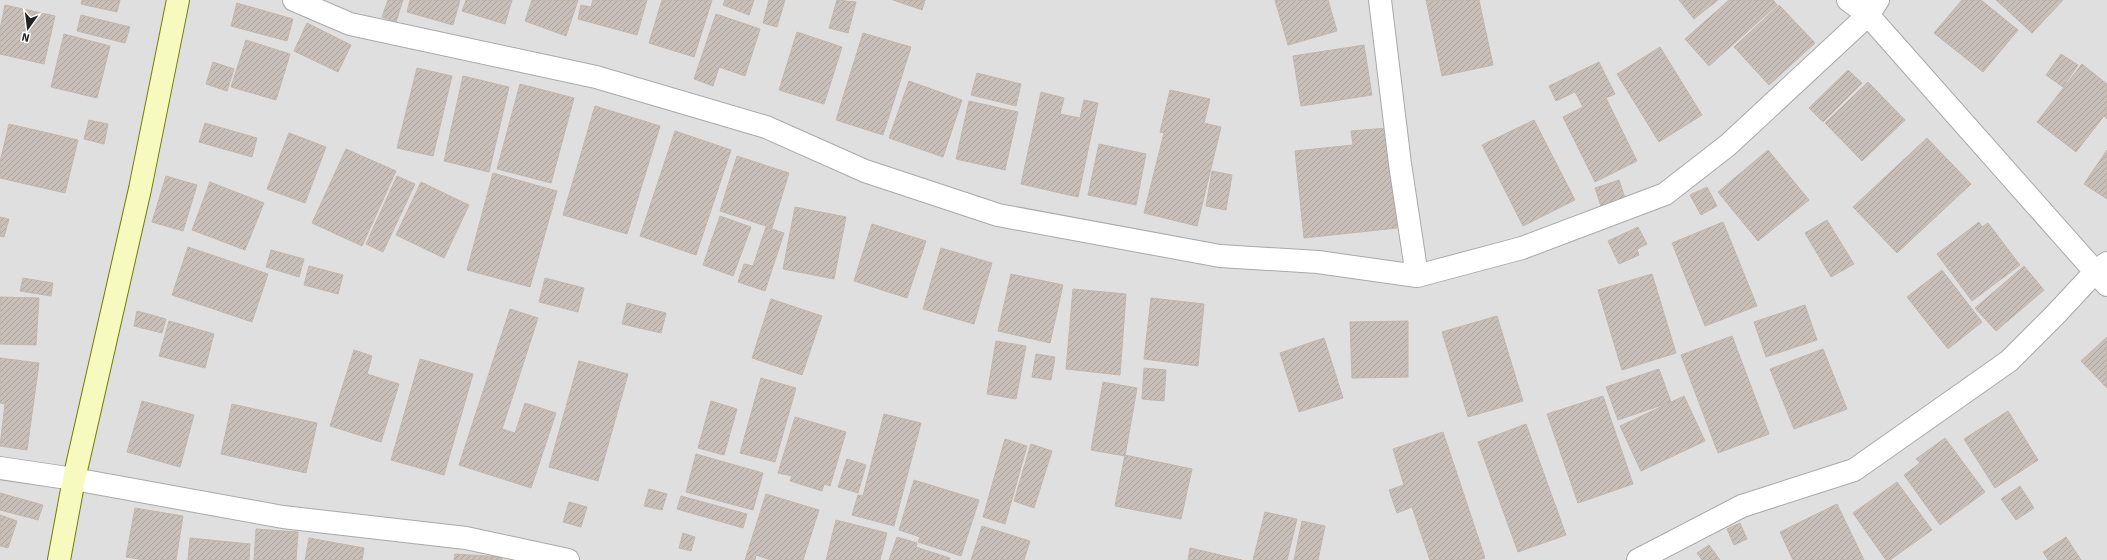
<svg xmlns="http://www.w3.org/2000/svg" width="2107" height="560" font-family="Signika,sans-serif">
<defs>
<pattern id="building-hatch" width="6" height="6" patternUnits="userSpaceOnUse"><rect width="6" height="6" fill="#c7bfb8"/><path d="M-1 1l2-2M0 6l6-6M5 7l2-2" fill="none" stroke="#aba49e"/></pattern>
</defs>
<rect width="100%" height="100%" fill="#f2efe9"/>
<path fill="#e0dfdf" d="M0 0H2107V560H0Z"/>
<path fill="url(#building-hatch)" stroke="#c4b6ab" d="M82 0H120L117 12 81 4Z
M388 0H403L396 22 382 17Z
M410 0H460L453 25 407 12Z
M466 0H512L505 24 462 11Z
M532 0H578L566 36 525 21Z
M593 0H647L637 35 578 19 581 5 591 7Z
M662 0H712L694 57 649 43Z
M725 0H754L749 15 723 5Z
M769 0H785L777 27 763 23Z
M837 0 856 2 848 33 829 28Z
M893 0H925L922 10Z
M1275 0H1328L1337 31 1288 45Z
M1426 0H1479L1493 65 1442 76Z
M1679 0H1718L1694 19Z
M1729 0H1773L1777 5 1709 66 1685 39Z
M1962 0H1981L2018 30 1983 72 1934 33Z
M1996 0H2063L2032 33Z
M237 3 293 19 287 41 231 26Z
M5 5 55 16 44 64 0 54V29Z
M1779 5 1815 43 1769 85 1734 47Z
M716 14 760 29 745 76 719 67 713 86 694 79Z
M81 15 130 27 125 43 77 31Z
M307 23 351 45 338 72 294 51Z
M797 32 842 47 824 104 779 90Z
M863 33 911 47 883 135 836 120Z
M64 34 110 46 97 98 51 87Z
M246 40 290 54 276 100 231 87Z
M1364 45 1372 95 1301 106 1293 56Z
M1660 47 1702 115 1659 142 1617 74Z
M2061 54 2078 65 2063 87 2046 75Z
M213 62 234 69 227 91 206 84Z
M1599 62 1615 94 1606 98 1637 161 1595 182 1563 117 1583 107 1575 92 1556 101 1549 86Z
M2082 64 2107 84V119L2104 116 2076 152 2037 122Z
M417 68 452 76 433 156 397 148Z
M1848 70 1862 83 1823 122 1809 108Z
M977 73 1021 84 1016 106 971 95Z
M463 76 509 87 489 172 444 161Z
M909 81 962 100 943 157 889 138Z
M1868 82 1905 120 1862 161 1825 123Z
M520 84 574 98 551 183 497 169Z
M1170 90 1210 99 1204 123 1221 127 1197 226 1144 213 1164 133 1160 132Z
M1041 92 1064 98 1060 114 1080 118 1084 100 1098 103 1078 197 1021 184Z
M969 101 1018 112 1005 170 956 159Z
M595 106 660 126 627 234 563 215Z
M89 120 108 124 104 144 84 139Z
M1534 120 1575 200 1523 226 1482 145Z
M205 123 257 138 252 157 199 142Z
M9 124 78 140 65 193 0 178V162Z
M1387 128 1397 228 1304 238 1295 151 1353 145 1351 131Z
M675 131 731 150 696 255 640 236Z
M289 133 326 147 305 203 267 189Z
M1927 138 1971 184 1897 253 1853 207Z
M1099 144 1146 154 1136 205 1088 195Z
M346 149 396 171 362 246 312 223Z
M1768 150 1809 200 1758 241 1718 192Z
M2107 150V199L2084 184Z
M737 156 789 173 772 228 720 211Z
M1212 171 1232 175 1226 210 1206 206Z
M493 173 557 191 530 287 467 270Z
M166 176 197 185 183 231 152 222Z
M397 176 415 184 383 252 366 244Z
M1619 180 1625 198 1601 206 1595 188Z
M210 182 264 203 245 250 192 230Z
M421 182 469 205 444 258 396 235Z
M1707 187 1717 206 1701 215 1690 195Z
M795 207 846 217 834 279 783 269Z
M720 216 751 227 733 276 703 265Z
M0 217 9 219 4 237 0 236Z
M1827 220 1854 264 1831 277 1805 233Z
M1723 222 1757 306 1705 326 1672 243Z
M1979 222 1982 227 1988 223 2020 265 1972 301 1937 254Z
M872 224 926 241 907 298 854 281Z
M766 227 784 233 765 291 738 282 744 264 753 266Z
M1638 227 1647 244 1637 249 1639 255 1619 264 1608 241Z
M188 247 268 274 252 322 172 295Z
M941 248 992 263 974 324 923 309Z
M271 250 304 259 299 277 266 267Z
M309 266 343 275 338 294 304 285Z
M2024 266 2044 290 1996 331 1975 308Z
M1942 270 1982 322 1948 349 1907 297Z
M1011 274 1063 285 1050 343 998 331Z
M1652 274 1676 353 1622 370 1598 290Z
M23 278 53 283 51 296 20 291Z
M545 278 584 288 578 312 539 302Z
M1073 289 1126 294 1120 375 1066 369Z
M0 297 39 298 36 345 0 344Z
M1151 298 1204 304 1198 366 1144 359Z
M771 299 822 316 802 375 752 358Z
M627 303 666 313 661 333 622 324Z
M1805 305 1817 340 1766 357 1754 322Z
M510 309 538 318 502 429 515 433 525 403 556 413 531 488 459 465Z
M137 311 166 319 162 333 134 326Z
M1497 316 1523 401 1468 417 1442 332Z
M169 321 214 334 205 368 159 356Z
M1408 321V377L1352 378 1350 322Z
M1732 336 1769 434 1718 453 1681 355Z
M2107 337V388L2081 361Z
M1324 338 1343 398 1299 412 1280 353Z
M996 341 1026 346 1016 399 987 394Z
M1823 349 1847 409 1794 429 1770 369Z
M354 350 372 356 367 374 399 384 381 442 330 426Z
M1036 354 1055 357 1051 380 1032 377Z
M0 358 39 363 27 450 0 446 5 404 0 403Z
M420 359 473 374 444 475 391 460Z
M579 361 628 374 598 481 549 467Z
M1144 368 1166 370 1164 401 1142 399Z
M1659 369 1671 402 1618 420 1606 387Z
M761 378 796 388 775 462 740 453Z
M1103 382 1137 388 1125 456 1091 450Z
M1603 396 1633 484 1578 503 1547 414Z
M1684 396 1705 441 1641 471 1620 426Z
M142 401 194 415 180 467 127 452Z
M711 401 737 409 724 455 698 448Z
M232 404 317 423 306 473 221 454Z
M2008 411 2038 460 1995 488 1964 439Z
M884 414 921 423 894 526 852 515 858 495 863 496Z
M795 417 846 432 830 486 824 484 822 491 790 481 792 476 778 473Z
M1526 424 1566 535 1518 552 1478 442Z
M1443 432 1485 558 1477 560H1430L1412 507 1397 513 1389 490 1404 485 1393 449Z
M1945 438 1985 492 1940 525 1904 475 1920 463 1916 459Z
M1005 439 1027 446 1005 524 983 517Z
M1031 444 1052 451 1034 508 1014 501Z
M696 454 763 473 753 510 686 492Z
M1125 455 1192 469 1181 519 1115 506Z
M847 459 866 465 858 493 838 487Z
M914 480 979 500 961 556 918 542 920 537 899 530Z
M1897 482 1932 530 1890 560H1886L1853 513Z
M2020 486 2034 508 2016 520 2001 499Z
M649 489 667 494 662 510 644 506Z
M0 493 43 505 38 520 0 510Z
M766 494 819 510 803 560H771L756 555 755 560H745Z
M681 496 747 514 743 528 677 509Z
M569 502 587 507 581 527 563 522Z
M1837 504 1864 560H1793L1780 532Z
M135 508 183 516 176 560H144L126 557Z
M1265 512 1297 519 1287 560H1253Z
M0 515 17 521 8 548 0 546Z
M836 520 887 533 880 560H826Z
M1302 521 1325 526 1318 560H1294Z
M1740 523 1747 539 1734 545 1727 529Z
M982 526 1030 541 1024 560H971Z
M256 529 298 532 296 560H254Z
M683 533 695 537 691 551 679 548Z
M897 537 917 543 916 547 950 558 949 560H889Z
M2066 537 2081 560H2048L2043 552Z
M190 538 250 544 249 560H188Z
M309 538 364 548 362 560H305Z
M1709 545 1720 560H1702L1697 553Z
M1190 548 1242 560H1188Z
M455 554 502 557V560H454Z"/>
<g fill="none" stroke-linecap="round" stroke-linejoin="round">
<defs>
<path id="street" d="M294 0 350 24 596 77 766 127 865 171 998 215 1220 256 1318 262 1417 276 1522 248 1665 194 1728 145 1868 15 1878 0
M1380 0 1400 164 1417 276
M1848 0 1868 15 2107 285
M0 468 74 479 283 517 466 538 568 560
M1638 560 1742 506 1854 470 2009 361 2055 315 2096 271 2107 263"/>
<path id="secondary" d="M59 560 74 479 140 189 178 0"/>
</defs>
<use href="#street" stroke="#a9a9a9" stroke-width="24"/>
<use href="#secondary" stroke="#707d05" stroke-width="24"/>
<use href="#street" stroke="#fff" stroke-width="22"/>
<use href="#secondary" stroke="#f7fabf" stroke-width="22"/>
</g>
<g transform="translate(28 28) rotate(194)" stroke="#ffffff" stroke-width="3" paint-order="stroke">
<path d="M0-3L7 15L0 10L-7 15Z" fill="#222222"/>
<text y="-6" font-size="11" font-weight="bold" text-anchor="middle" fill="#222222">N</text>
</g>
</svg>
